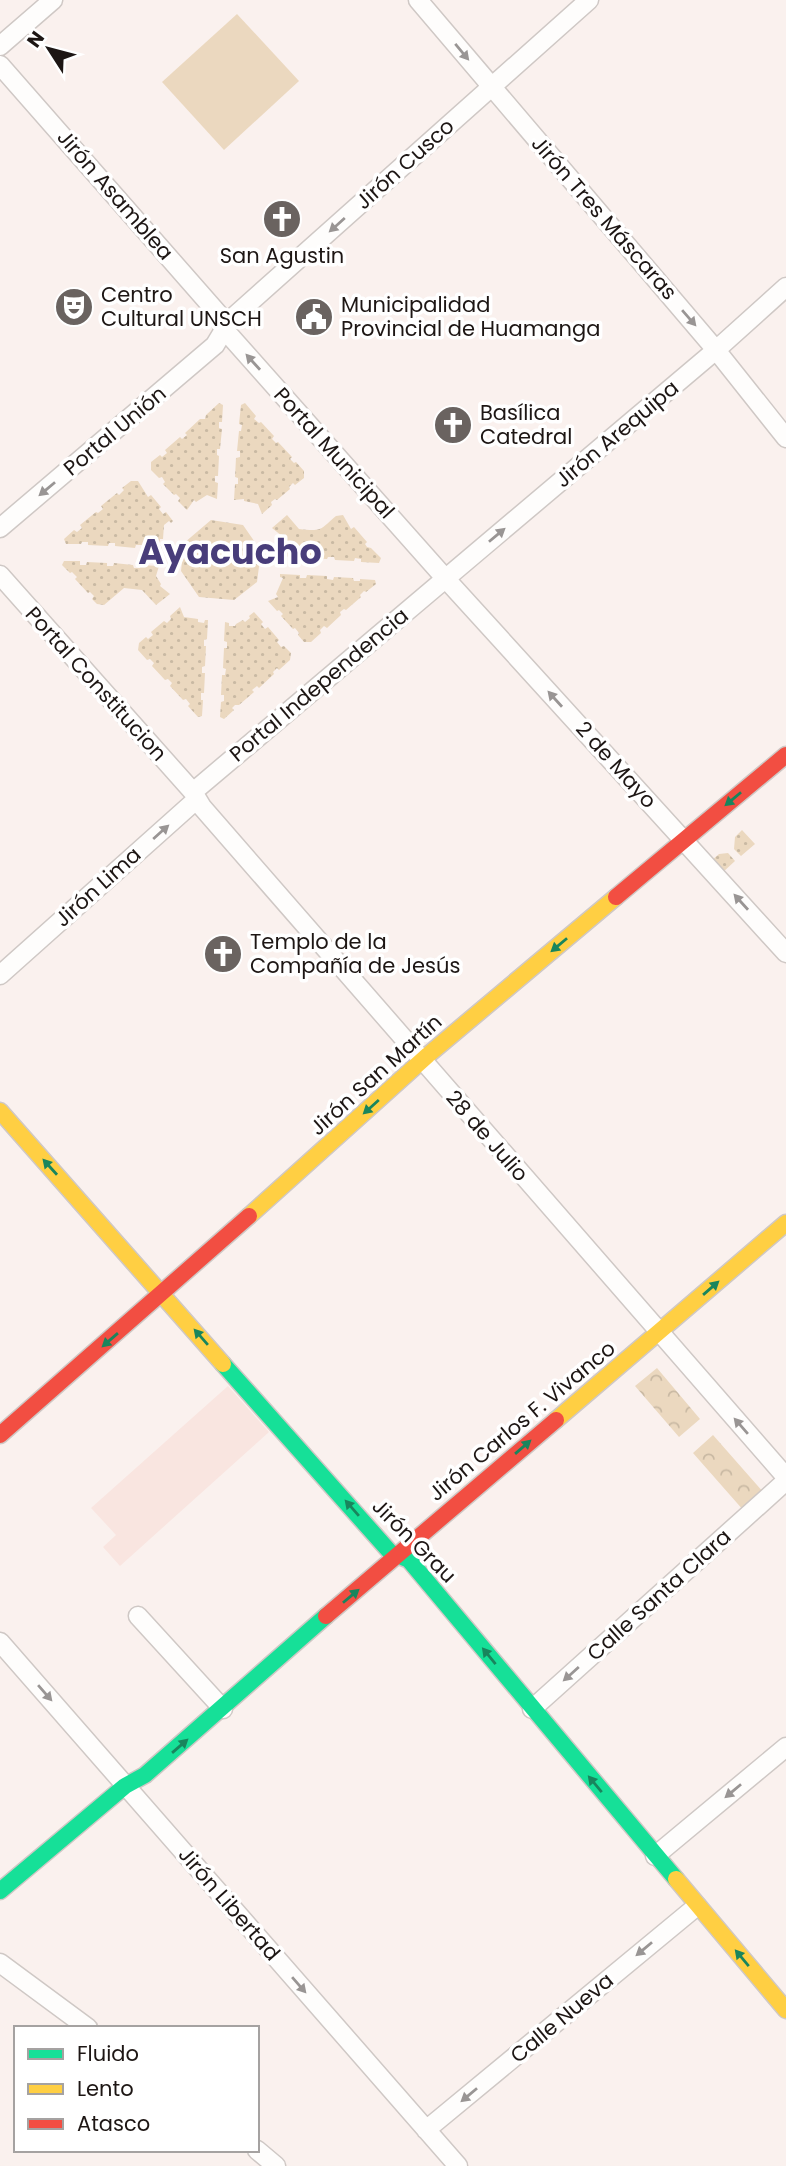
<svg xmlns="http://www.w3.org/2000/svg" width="786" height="2166" font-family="Poppins,sans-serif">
<defs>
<pattern id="grass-dots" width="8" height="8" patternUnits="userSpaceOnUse" patternTransform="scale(1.75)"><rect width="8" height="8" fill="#ebd8bf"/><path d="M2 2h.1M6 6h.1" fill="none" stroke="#c9b9a3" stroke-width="1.8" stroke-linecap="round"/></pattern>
<pattern id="park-crowns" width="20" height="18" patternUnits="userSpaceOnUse" patternTransform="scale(1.75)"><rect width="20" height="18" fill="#ebd8bf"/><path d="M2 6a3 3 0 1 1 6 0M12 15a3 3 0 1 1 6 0" fill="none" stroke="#c9b9a3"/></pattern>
</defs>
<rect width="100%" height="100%" fill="#faf1ee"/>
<path fill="#f9e5e0" d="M228 1386 269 1432 120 1566 103 1547 116 1535 91 1508Z"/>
<path fill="url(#grass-dots)" d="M219 403 223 405 222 422H219V428L222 429 220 449H217V455L219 456 218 476H215V482L218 483 217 499 207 495 196 502 194 500 187 510 178 501 180 498 176 494 174 495 163 484 165 482 162 477 159 478 151 470V462L160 455 162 457 167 453 165 450 180 437 182 439 187 435 185 433 200 419H205L206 415Z
M245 403 256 416 254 419 259 423 261 422 274 436 272 439 276 443 278 442 292 457 290 459 294 463 296 462 304 471V478L295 485 293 483 289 487 290 489 277 500 275 499 271 502 272 505 262 514 258 504 244 501V499L234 500 235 484H238V478L235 477 236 458 240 457V451H237L239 431H241L242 425 239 424 241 405Z
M131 481H138L148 497 151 495 161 507 159 509 163 514 166 512 173 521 171 523 169 521 164 525 163 539H160L159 545 162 546V549L142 548V545H136L135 548 115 546V543H109L108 546 88 545V542H82L81 544H66L64 539 74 530 77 532 82 528 80 525 96 512 98 513 103 509 101 506 117 493 119 495 124 490 122 488Z
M287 515 299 529C324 532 320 529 336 516L343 515 351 529 354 527 367 542 365 544 367 547 371 548 381 558 379 563 361 562V559L355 558 354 561 335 560 334 557H328L327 559 308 558V555H302L301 558 282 556V553H286V546H283L280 538 282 536 272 528Z
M211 520 243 525 261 551 257 582 234 600 199 597 181 571 184 543Z
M64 561H80V565H86L87 562 107 563V566H113L114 563 133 565 134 568H140V565L159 566 156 576 161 584 160 586 170 594 156 605 142 590 124 588 104 605 97 604 92 599 94 596 90 592 88 593 75 579 77 577 72 572 70 573 62 565Z
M280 574 300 575V578H306L307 575 327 576V579L333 580 334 577 353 578 354 581H360V579L375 580 376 584 366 592 364 591 360 595 361 597 346 610 344 609 340 612 341 615 327 628 324 626 320 630 321 633 311 642H304L298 635 299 633 295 628 293 629 281 616 283 614 279 610 277 611 268 601 278 597 276 594 283 578 280 577Z
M180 607 184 617 198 619V622L204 623 205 620H208L207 639 204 640V646H206L205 666 202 667V673H205L204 693H201V700H203L202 716 198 717 188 706 190 704 186 699 183 700 170 686 172 683 168 679 165 680 152 666 154 663 150 659 147 660 138 650 139 643 146 637 148 639 153 635 151 632 164 621 167 623 171 619 170 616Z
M254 612 263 622 261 624 265 629 268 627 279 640 277 642 281 647 284 646 291 653 290 660 279 670 277 668 273 672 274 674 259 688 257 686 252 690 254 692 239 705H235L232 708 234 710 224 719 220 717 221 702 224 701V695H221L222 675H225L226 669 223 668 224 648H227V642L224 641 225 622 229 623V626H235L236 624 243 620 245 622 250 618 249 616Z
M742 830 755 844 741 856 734 849 735 837Z
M728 853 735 861 722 873 711 861 719 854Z"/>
<path fill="url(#park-crowns)" d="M657 1368 700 1419 679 1437 635 1386Z
M713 1435 764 1493 744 1511 693 1453Z"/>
<path fill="#ebd8bf" d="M237 14 299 81 224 150 162 82Z"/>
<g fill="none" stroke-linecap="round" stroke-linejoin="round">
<defs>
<path id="street" d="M418 0 716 350 786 438
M0 46 53 0
M0 65 221 317 223 328
M223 328 445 578 786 953
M0 528 215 345 230 320 589 0
M0 575 193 792 202 807 786 1477
M193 792 716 350 786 287
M0 975 196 800
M138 1616 223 1709
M0 1642 458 2166
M532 1709 786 1481
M655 1856 786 1747
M0 1963 88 2028
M426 2130 697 1906
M257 2150 276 2166"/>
<path id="fast" d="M223 1364 390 1552 409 1560 676 1879
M0 1891 125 1786 145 1775 326 1616"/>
<path id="slow" d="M0 1111 223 1364
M249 1216 428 1055 616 897
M556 1420 786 1223
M676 1879 786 2010"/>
<path id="jam" d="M616 897 786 755
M0 1435 249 1216
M326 1616 556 1420"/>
</defs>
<use href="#street" stroke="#cfc8c5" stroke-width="21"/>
<use href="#fast" stroke="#cfc8c5" stroke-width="19"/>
<use href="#slow" stroke="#cfc8c5" stroke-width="19"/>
<use href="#jam" stroke="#cfc8c5" stroke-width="19"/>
<use href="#street" stroke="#fefdfc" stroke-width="18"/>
<use href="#fast" stroke="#16e098" stroke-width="16"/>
<use href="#slow" stroke="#ffcf43" stroke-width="16"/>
<use href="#jam" stroke="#f24e42" stroke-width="16"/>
</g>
<defs><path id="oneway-solid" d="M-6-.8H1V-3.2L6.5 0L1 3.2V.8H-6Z" transform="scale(1.75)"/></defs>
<g fill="#999594">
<use href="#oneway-solid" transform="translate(462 52) rotate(50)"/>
<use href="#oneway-solid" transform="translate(337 225) rotate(138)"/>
<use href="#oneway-solid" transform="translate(689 318) rotate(49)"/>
<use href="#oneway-solid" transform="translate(253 362) rotate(-132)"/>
<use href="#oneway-solid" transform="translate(47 489) rotate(140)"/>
<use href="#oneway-solid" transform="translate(497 535) rotate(-40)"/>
<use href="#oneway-solid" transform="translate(555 699) rotate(-132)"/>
<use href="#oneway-solid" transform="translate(161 832) rotate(-42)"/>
<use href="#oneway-solid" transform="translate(741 902) rotate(-132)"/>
<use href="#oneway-solid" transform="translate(741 1426) rotate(-131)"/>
<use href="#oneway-solid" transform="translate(571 1674) rotate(138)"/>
<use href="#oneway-solid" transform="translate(45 1693) rotate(49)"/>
<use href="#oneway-solid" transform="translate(733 1791) rotate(140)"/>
<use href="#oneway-solid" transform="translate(644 1949) rotate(140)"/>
<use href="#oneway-solid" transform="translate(299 1985) rotate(49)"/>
<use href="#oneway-solid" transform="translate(469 2095) rotate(140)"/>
</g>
<g fill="#19855d">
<use href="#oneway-solid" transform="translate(733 799) rotate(140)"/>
<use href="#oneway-solid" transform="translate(559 945) rotate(140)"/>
<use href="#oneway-solid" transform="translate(371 1107) rotate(138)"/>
<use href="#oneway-solid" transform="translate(50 1167) rotate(-132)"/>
<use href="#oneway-solid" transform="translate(711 1288) rotate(-41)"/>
<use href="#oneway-solid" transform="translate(201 1337) rotate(-131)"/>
<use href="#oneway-solid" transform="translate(110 1340) rotate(139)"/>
<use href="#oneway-solid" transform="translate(523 1447) rotate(-41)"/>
<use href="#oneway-solid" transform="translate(352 1508) rotate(-131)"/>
<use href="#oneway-solid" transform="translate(351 1596) rotate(-40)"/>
<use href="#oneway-solid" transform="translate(489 1656) rotate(-129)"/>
<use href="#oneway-solid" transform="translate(180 1746) rotate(-41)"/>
<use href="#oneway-solid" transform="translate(595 1784) rotate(-130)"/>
<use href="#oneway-solid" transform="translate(742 1958) rotate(-130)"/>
</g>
<defs>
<symbol id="church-disc" viewBox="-11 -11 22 22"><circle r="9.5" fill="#6a6360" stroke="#fff"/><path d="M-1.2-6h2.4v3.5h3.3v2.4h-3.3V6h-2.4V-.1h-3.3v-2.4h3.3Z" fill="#fff"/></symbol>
<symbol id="theatre-disc" viewBox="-11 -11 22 22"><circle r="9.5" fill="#6a6360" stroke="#fff"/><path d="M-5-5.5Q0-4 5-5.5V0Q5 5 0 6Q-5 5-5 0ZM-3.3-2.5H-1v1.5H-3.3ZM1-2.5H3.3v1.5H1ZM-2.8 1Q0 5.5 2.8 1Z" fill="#fff"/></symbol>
<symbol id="civic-disc" viewBox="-11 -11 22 22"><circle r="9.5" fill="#6a6360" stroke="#fff"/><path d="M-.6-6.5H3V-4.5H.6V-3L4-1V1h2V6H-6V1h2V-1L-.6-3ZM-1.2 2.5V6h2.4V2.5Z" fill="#fff"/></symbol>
</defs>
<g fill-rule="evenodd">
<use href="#church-disc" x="260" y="197" width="44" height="44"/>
<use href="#theatre-disc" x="52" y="285" width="44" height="44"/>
<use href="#civic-disc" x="292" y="295" width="44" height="44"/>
<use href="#church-disc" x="431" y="403" width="44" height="44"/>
<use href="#church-disc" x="201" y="932" width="44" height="44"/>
</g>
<g text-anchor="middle" stroke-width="7" stroke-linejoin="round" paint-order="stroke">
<g font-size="21" fill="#1d1614" stroke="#fff">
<text transform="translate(405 164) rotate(-42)" y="7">Jirón Cusco</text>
<text transform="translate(115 195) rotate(49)" y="7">Jirón Asamblea</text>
<text transform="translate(604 218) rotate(49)" y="7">Jirón Tres Máscaras</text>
<text transform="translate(115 431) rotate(-40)" y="7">Portal Unión</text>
<text transform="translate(617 434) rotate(-40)" y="7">Jirón Arequipa</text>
<text transform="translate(334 453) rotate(48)" y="7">Portal Municipal</text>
<text transform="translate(96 684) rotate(48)" y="7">Portal Constitucion</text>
<text transform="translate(319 685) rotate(-40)" y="7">Portal Independencia</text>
<text transform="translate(616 765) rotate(48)" y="7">2 de Mayo</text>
<text transform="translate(98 887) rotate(-42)" y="7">Jirón Lima</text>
<text transform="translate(376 1075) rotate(-42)" y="7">Jirón San Martín</text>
<text transform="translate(487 1136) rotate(49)" y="7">28 de Julio</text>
<text transform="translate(522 1421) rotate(-40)" y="7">Jirón Carlos F. Vivanco</text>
<text transform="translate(414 1541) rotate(45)" y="7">Jirón Grau</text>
<text transform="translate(659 1595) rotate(-42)" y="7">Calle Santa Clara</text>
<text transform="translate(229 1904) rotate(49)" y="7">Jirón Libertad</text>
<text transform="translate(562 2018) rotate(-40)" y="7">Calle Nueva</text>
</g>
<g font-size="21" fill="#1d1614" stroke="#fff" text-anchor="start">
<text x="282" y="263" text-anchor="middle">San Agustin</text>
<text x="101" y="302">Centro<tspan x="101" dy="24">Cultural UNSCH</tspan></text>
<text x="341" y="312">Municipalidad<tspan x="341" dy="24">Provincial de Huamanga</tspan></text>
<text x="480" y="420">Basílica<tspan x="480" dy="24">Catedral</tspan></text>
<text x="250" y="949">Templo de la<tspan x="250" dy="24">Compañía de Jesús</tspan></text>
</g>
<g font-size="35" font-weight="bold" fill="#483d7a" stroke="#fff">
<text x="230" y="564">Ayacucho</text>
</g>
</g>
<rect x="14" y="2026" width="245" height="126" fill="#ffffff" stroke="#a5a2a1" stroke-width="2"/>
<rect x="28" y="2049" width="35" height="10" fill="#16e098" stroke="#a5a2a1" stroke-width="2"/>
<text x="77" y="2061" font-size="21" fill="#1d1614">Fluido</text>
<rect x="28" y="2084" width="35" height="10" fill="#ffcf43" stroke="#a5a2a1" stroke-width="2"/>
<text x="77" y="2096" font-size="21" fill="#1d1614">Lento</text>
<rect x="28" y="2119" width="35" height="10" fill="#f24e42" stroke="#a5a2a1" stroke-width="2"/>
<text x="77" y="2131" font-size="21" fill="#1d1614">Atasco</text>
<g transform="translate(49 49) rotate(306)" stroke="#ffffff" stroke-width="5" paint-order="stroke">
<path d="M0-5L12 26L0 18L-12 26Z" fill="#1d1614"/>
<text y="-10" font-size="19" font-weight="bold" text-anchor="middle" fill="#1d1614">N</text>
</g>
</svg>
